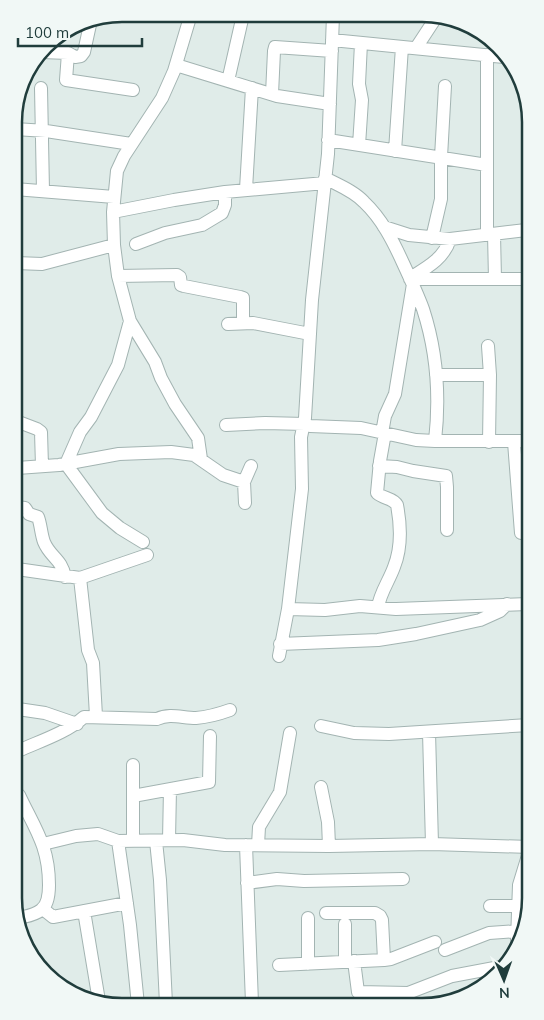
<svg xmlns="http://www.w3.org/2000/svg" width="544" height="1020" font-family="Mulish,sans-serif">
<rect width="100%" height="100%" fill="#e0ece9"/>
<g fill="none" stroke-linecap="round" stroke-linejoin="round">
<defs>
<path id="minor" d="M191 14 174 71 162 98 124 156 117 171 113 212 114 245 118 276 130 321 155 362 161 378 175 404 198 438 201 459
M332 40 504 57
M416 48 437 16
M42 52 68 53 75 57 81 56 84 52 91 20
M68 53 66 80 133 90
M176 65 277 96 330 104
M228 81 243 15
M41 88 43 191
M272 94 274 51 275 47 332 51
M15 129 46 131 131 144
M328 140 487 165
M359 145 362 100 359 84 361 43
M395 151 402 47
M325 178C338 185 354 191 364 202 382 219 393 241 403 263 410 278 417 293 423 309 437 352 440 397 435 441
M15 189 114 197
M246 189 252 88
M113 212 174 200 225 192 325 183
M384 227 409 235 450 239 526 230
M494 234 495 279
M487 235V55
M432 238 441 199V157L445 86
M136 244 165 233 202 225 222 213 225 205V192
M16 263 42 264 114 245
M118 276 177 275 180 277 181 285 184 286 240 297 243 298V323
M410 278C426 268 444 259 450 239
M410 279H526
M228 324 253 323 310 334
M488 346 490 375 489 442
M436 375H490
M16 421 37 429 41 432 42 466
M226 425 265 423 305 424 310 426 361 428 416 440 435 441H527
M382 433 385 416 395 394 413 284
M514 442 521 533
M66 464 80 432 91 417 118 365 130 321
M66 464 102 513 120 528 143 542
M379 466 397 467 413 471 446 476 447 487V530
M17 468 59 465 119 454 171 452 194 455 223 475 244 482
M245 503 244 482 251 466
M17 507 25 508 29 514 38 517C41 525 41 534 44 542 50 557 62 559 65 577
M17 569 80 578 147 555
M80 578 88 650 93 663 96 716
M378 607C380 593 389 581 394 567 402 547 401 526 397 505 393 498 384 499 377 493L380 461 385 433
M288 609 325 610 360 606 396 609 528 604
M280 644 378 640 416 634 480 620 500 611 507 604
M279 656 288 609 302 489 301 437 305 418 312 300 328 154 333 15
M18 709 45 713 77 724
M321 726 354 733 389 734 529 725
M429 732 432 844
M18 751C40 741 66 733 84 717L157 719C170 713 182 718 196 718 208 717 219 714 230 710
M133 765V841
M321 787 328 822 329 846
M19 795C35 829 49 846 49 885 49 893 48 905 41 910 35 915 27 916 19 918
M133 796 209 782 210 736
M169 840 170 789
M118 841 130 925 138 1005
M156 841 160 880 166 1004
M43 844 76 836 98 834 118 841 183 840 225 845 329 846 432 844 530 847
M246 845 252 1003
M258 845 259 827 280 792 290 733
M247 883 277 879 304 881 403 879
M490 906H518
M43 909 53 917 127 903
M84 911 99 1001
M326 913H375L380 916 382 920 384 960
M517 940 519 885 530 849
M445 950 489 933 517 931
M354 961 358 992 408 993 452 976 505 966
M345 962V924
M308 964V918
M279 965 384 960 391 959 435 942"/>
</defs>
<use href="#minor" stroke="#a3b4b2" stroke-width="14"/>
<use href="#minor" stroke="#fff" stroke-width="12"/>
</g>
<path d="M0 0H544V1020H0ZM122 22H422A100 100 0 0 1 522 122V898A100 100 0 0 1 422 998H122A100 100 0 0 1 22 898V122A100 100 0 0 1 122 22Z" fill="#f1f8f6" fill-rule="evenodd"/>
<path fill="none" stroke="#203d3c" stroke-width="2.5" d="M122 22H422A100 100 0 0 1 522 122V898A100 100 0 0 1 422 998H122A100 100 0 0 1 22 898V122A100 100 0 0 1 122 22Z"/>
<g transform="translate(504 980) rotate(178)" stroke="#f1f8f6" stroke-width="4" paint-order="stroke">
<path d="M0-4L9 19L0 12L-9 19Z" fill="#203d3c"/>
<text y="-8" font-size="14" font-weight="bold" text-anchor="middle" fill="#203d3c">N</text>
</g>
<path d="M18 38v8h124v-8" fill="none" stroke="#203d3c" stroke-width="2.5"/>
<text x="25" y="38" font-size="15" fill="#203d3c" stroke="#f1f8f6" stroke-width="4" paint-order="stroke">100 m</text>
</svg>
